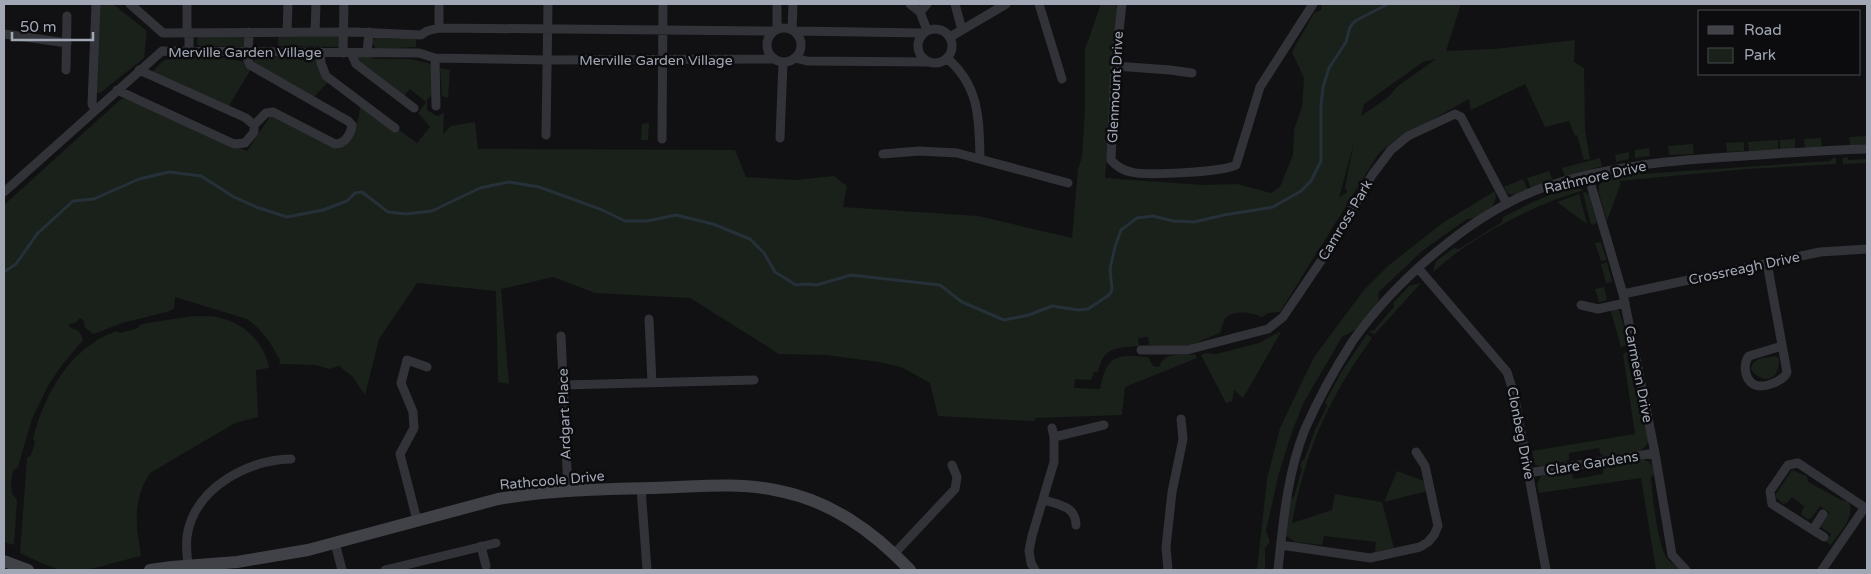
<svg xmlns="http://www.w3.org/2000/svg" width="1871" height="574" font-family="'Varela Round',sans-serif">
<rect width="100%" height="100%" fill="#111113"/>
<path fill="#19211a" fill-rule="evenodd" d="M98 4H113L147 31 144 58 100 93H96Z
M1101 4H1116L1120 18 1105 178 1203 185 1237 184 1271 193 1280 187 1293 155 1294 130 1302 107 1304 78 1292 52 1314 13 1321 10 1322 4H1461L1446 51 1494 49 1575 40 1574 62 1584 68 1585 129 1590 159 1584 160 1577 135 1575 136 1569 121 1545 127 1525 84 1471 110 1469 99 1397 139 1379 153 1280 312 1268 313 1262 317C1250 312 1235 310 1225 318L1220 333 1193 344 1176 347 1149 345 1148 337 1138 338 1139 346C1116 348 1104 346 1098 372H1094L1091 380 1075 379 1074 388 1100 389C1107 355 1115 354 1148 357L1153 366 1159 367C1165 350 1180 357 1195 354L1197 358 1125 387 1122 415 1035 418V421H1027L938 416 930 383 901 367 879 362 826 355 779 354 690 298 595 293 553 277 501 289 509 384 498 382 496 291 417 283 379 339 365 395 352 376 339 366 329 369 316 365 279 364 280 360 269 341 258 328 247 319 175 297 174 308 170 311 122 323 94 334 85 328 84 321 80 318 75 323 69 324 70 328C78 329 81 332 83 340L62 365 49 384 32 419 18 467 13 471 11 482 12 493 17 500 14 545 4 542V205L121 99 124 98 247 151 273 112 341 146 358 121 361 102 417 143 430 127 418 113 426 102 410 89 404 96 365 69 356 58 358 56 367 55 375 59H411L435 65 433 93 427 100V110L437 116 444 113 443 134 451 126 475 122 478 149 735 150 746 177 795 180 834 176 847 186 843 207 978 216 1072 238 1078 169 1082 157 1085 108V49ZM1436 59 1398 86 1387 98 1361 116 1364 104 1423 62ZM1354 142 1345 187 1347 192 1339 198Z
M200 36 245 37V47L200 46 197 44V39Z
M278 37H340V47L278 46Z
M379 38H416V47L376 49 372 43 373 39Z
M254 56 316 59 328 82 314 97 254 63Z
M171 58H225L246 62 251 69 227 109 152 72 163 61Z
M440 68 450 70 448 98 442 96Z
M649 123 648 140H641L642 124Z
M1867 136V145L1850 146 1849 137Z
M1821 138 1822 148H1805L1804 139Z
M1795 139V149H1780V140Z
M1778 140V150L1749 151 1748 142Z
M1744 142V151L1727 152 1726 143Z
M1693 144 1694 154 1669 155 1668 146Z
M1649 148 1650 156 1635 158V150Z
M1629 152V159L1616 162 1615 155Z
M1847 157 1849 160 1867 159V163L1843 164V158Z
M1600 158 1602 166 1565 177 1562 168Z
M1833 158H1836V164L1747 169 1619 181 1621 183 1607 221 1599 194V185L1607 177 1639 170 1641 174 1830 161Z
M1549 171 1553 181 1531 189 1527 178Z
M1523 179 1528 190 1513 195 1507 193 1504 187Z
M1571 186 1584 190C1533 205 1473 236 1433 272L1436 261 1454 248 1459 249 1502 222 1503 217 1533 202Z
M1495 191 1496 198 1491 209 1477 218 1467 219 1422 251 1379 292 1378 302 1355 330 1342 337 1304 402 1293 429 1279 473 1266 531 1270 542 1265 548V570H1257L1267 479 1280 428 1314 357 1364 290 1389 265 1444 222Z
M1585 192 1589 195 1597 223 1591 225 1583 193Z
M1579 194 1587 224 1557 202Z
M1601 242 1607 260 1601 261 1595 243Z
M1607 262 1612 282 1606 283 1601 264Z
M1421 283 1374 335 1369 331 1374 330 1394 307 1393 303 1409 286Z
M1604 287 1607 300 1599 302 1595 289Z
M1610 308H1617L1619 311 1630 344 1621 347Z
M193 316C202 317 212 315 220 318 244 323 265 343 269 368L256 370 258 417 235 423 150 473C132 501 136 525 141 556 116 561 86 574 61 570 47 566 33 559 20 553L27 458 31 455 35 442 33 439C44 394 71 346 117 331L120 333 138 328 140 325 147 323Z
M1279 332H1281L1243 398 1234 390 1232 401 1226 403 1201 355 1206 353 1216 354 1259 343Z
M1367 334 1372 338C1328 399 1306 449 1292 523L1332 510 1335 494 1382 502 1394 548 1375 552 1376 542 1324 536 1322 545 1295 542 1285 535 1291 499 1294 497 1302 469 1300 466 1302 461 1304 460 1315 430 1327 406 1325 402 1342 371Z
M1631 350 1627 357 1634 388 1640 393 1649 441C1642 456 1621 454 1605 456L1601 455 1599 448 1569 453V459L1567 461 1541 466 1535 465 1532 451 1635 434 1623 354Z
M1776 356 1779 359C1779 363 1779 368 1777 371 1772 384 1756 379 1751 369 1753 357 1765 358 1776 356Z
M1639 459C1649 460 1653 463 1654 474L1651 477C1652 494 1658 546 1667 558 1670 563 1675 563 1680 570H1656L1641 478 1539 493 1537 484 1541 476 1568 470 1572 474 1574 479 1603 474V467L1606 465Z
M1792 470 1807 476 1808 482 1841 500 1848 501C1857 516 1839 533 1831 545L1826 542 1831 534 1821 527 1829 512 1820 506 1811 519H1807L1801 514 1804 506 1792 497 1787 503 1783 504 1776 497V494Z
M1397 471 1424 481 1427 491 1384 502Z"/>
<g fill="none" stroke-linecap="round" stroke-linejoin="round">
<path stroke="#263038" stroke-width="3" d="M4 272 16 264 37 234 73 201 94 199 139 179 169 172 201 176 234 197 256 207 287 217 323 210 347 201 355 193 362 192 388 212 406 214 432 211 480 188 509 182 539 187 600 209 625 221H647L676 215 713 224 750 239 764 253 775 272 796 285 805 284 817 285 851 275 940 285 962 302 1004 320 1029 315 1052 306 1078 310 1088 309 1109 295 1112 290 1110 269 1115 247 1121 230 1137 218 1153 216 1173 221 1194 222 1224 215 1273 207 1301 191 1311 181 1321 161V106L1323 87 1329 68 1346 42 1350 27 1355 21 1388 4"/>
<path stroke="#323338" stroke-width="9" d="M130 4 163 33 355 32 421 35 427 31 439 28 773 31
M187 4V32L189 37V50
M439 4V28
M910 4 920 12 927 30
M955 4 962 30
M1039 4 1062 79
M1122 4 1115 66 1111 160C1117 167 1122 170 1131 172 1146 176 1223 172 1236 165L1260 87 1313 4
M920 12 927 4
M767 45a17 17 0 1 1 34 0a17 17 0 1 1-34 0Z
M918 46a17 17 0 1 1 34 0a17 17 0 1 1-34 0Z
M777 29V4
M792 30 793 4
M795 31 923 33
M249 32 248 60 250 65 348 121 352 125C351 134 345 144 335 144L273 112 266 113 254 125
M287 32 288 4
M315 32 316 4
M4 34 67 43
M950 37 1006 4
M320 52 321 63 326 76 395 128
M343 53 344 4
M351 53 356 64 414 108
M367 53 369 32
M435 58 436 106
M795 58 807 61 928 62
M947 58C980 87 979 119 980 159
M1115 66 1170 70 1192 73
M66 70 67 16
M117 90 234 144 245 143 254 132V125L246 118 139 70
M95 110 92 104 96 4
M546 135 548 4
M780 138 783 63
M662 139 663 4
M883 154 919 151 957 153 1068 183
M1588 175 1623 294 1655 453 1672 555 1686 570
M4 192 162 51 419 53 435 58 547 60 773 59
M1767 263 1787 372C1784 381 1762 390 1753 384 1744 378 1743 363 1749 356L1782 346
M1418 268 1507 372 1514 394 1546 570
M1623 294 1820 252 1867 249
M1581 305 1598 309 1625 303
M649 319 652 383
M561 336 568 491
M1141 350H1187L1268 329 1283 317 1327 252 1372 175 1391 150 1408 136 1455 114 1461 117 1507 204
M564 385 754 380
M1054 437 1104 425
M1528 473 1655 453
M641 488 647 570
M1044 500C1059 505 1076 506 1076 525
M417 520 400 454 414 428 413 412 401 383 407 360 427 367
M1813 530 1823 514
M1824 537 1772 504 1770 491 1788 465 1798 463 1867 509
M335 543 342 570
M1281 545 1370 558 1420 547 1428 542 1434 535 1438 526 1425 466 1416 452
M481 546 486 566
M894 554 955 489 957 477 952 465
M188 565C187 554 185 542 188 531 198 486 249 460 291 459
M385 570 496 543
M1035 570 1031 563 1029 551 1032 536 1054 462V437L1052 428
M1168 570 1166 547 1172 492 1183 439 1181 419
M1278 570C1283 523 1287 474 1305 429 1317 402 1336 367 1352 342 1395 281 1474 211 1545 187 1610 165 1677 160 1744 156 1785 153 1826 150 1867 149
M1822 570 1865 507"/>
<path stroke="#404248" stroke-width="12" d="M4 561 28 570
M150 570 172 567 237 562 308 550 498 499C550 490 602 489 654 488 694 487 736 482 775 490 830 500 873 531 910 570"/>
</g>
<g text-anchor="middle" stroke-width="5" stroke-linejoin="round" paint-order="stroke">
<g font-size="14" fill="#a1a7b5" stroke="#0c0c0e">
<text x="245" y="57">Merville Garden Village</text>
<text x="656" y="65">Merville Garden Village</text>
<text transform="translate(1115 87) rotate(-87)" y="5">Glenmount Drive</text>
<text transform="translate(1595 177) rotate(-13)" y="5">Rathmore Drive</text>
<text transform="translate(1345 220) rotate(-59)" y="5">Camross Park</text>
<text transform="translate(1744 268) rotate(-12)" y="5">Crossreagh Drive</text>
<text transform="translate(1639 374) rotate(79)" y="5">Carmeen Drive</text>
<text transform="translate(564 414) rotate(-92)" y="5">Ardgart Place</text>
<text transform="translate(1521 433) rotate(79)" y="5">Clonbeg Drive</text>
<text transform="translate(1592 463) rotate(-9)" y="5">Clare Gardens</text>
<text transform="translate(552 480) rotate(-5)" y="5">Rathcoole Drive</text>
</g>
</g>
<rect width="1871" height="574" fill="none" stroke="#a1a7b5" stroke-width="10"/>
<rect x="1698" y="10" width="162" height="65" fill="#0c0c0e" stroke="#484a51"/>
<rect x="1708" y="26" width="25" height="8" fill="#404248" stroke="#484a51"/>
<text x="1744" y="35" font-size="15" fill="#a1a7b5">Road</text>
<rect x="1708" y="48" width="25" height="15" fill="#19211a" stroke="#484a51"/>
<text x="1744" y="60" font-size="15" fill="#a1a7b5">Park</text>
<path d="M12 32v8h81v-8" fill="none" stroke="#a1a7b5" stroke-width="2.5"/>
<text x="20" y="32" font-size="15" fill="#a1a7b5" stroke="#0c0c0e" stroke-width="4" paint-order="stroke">50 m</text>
</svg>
